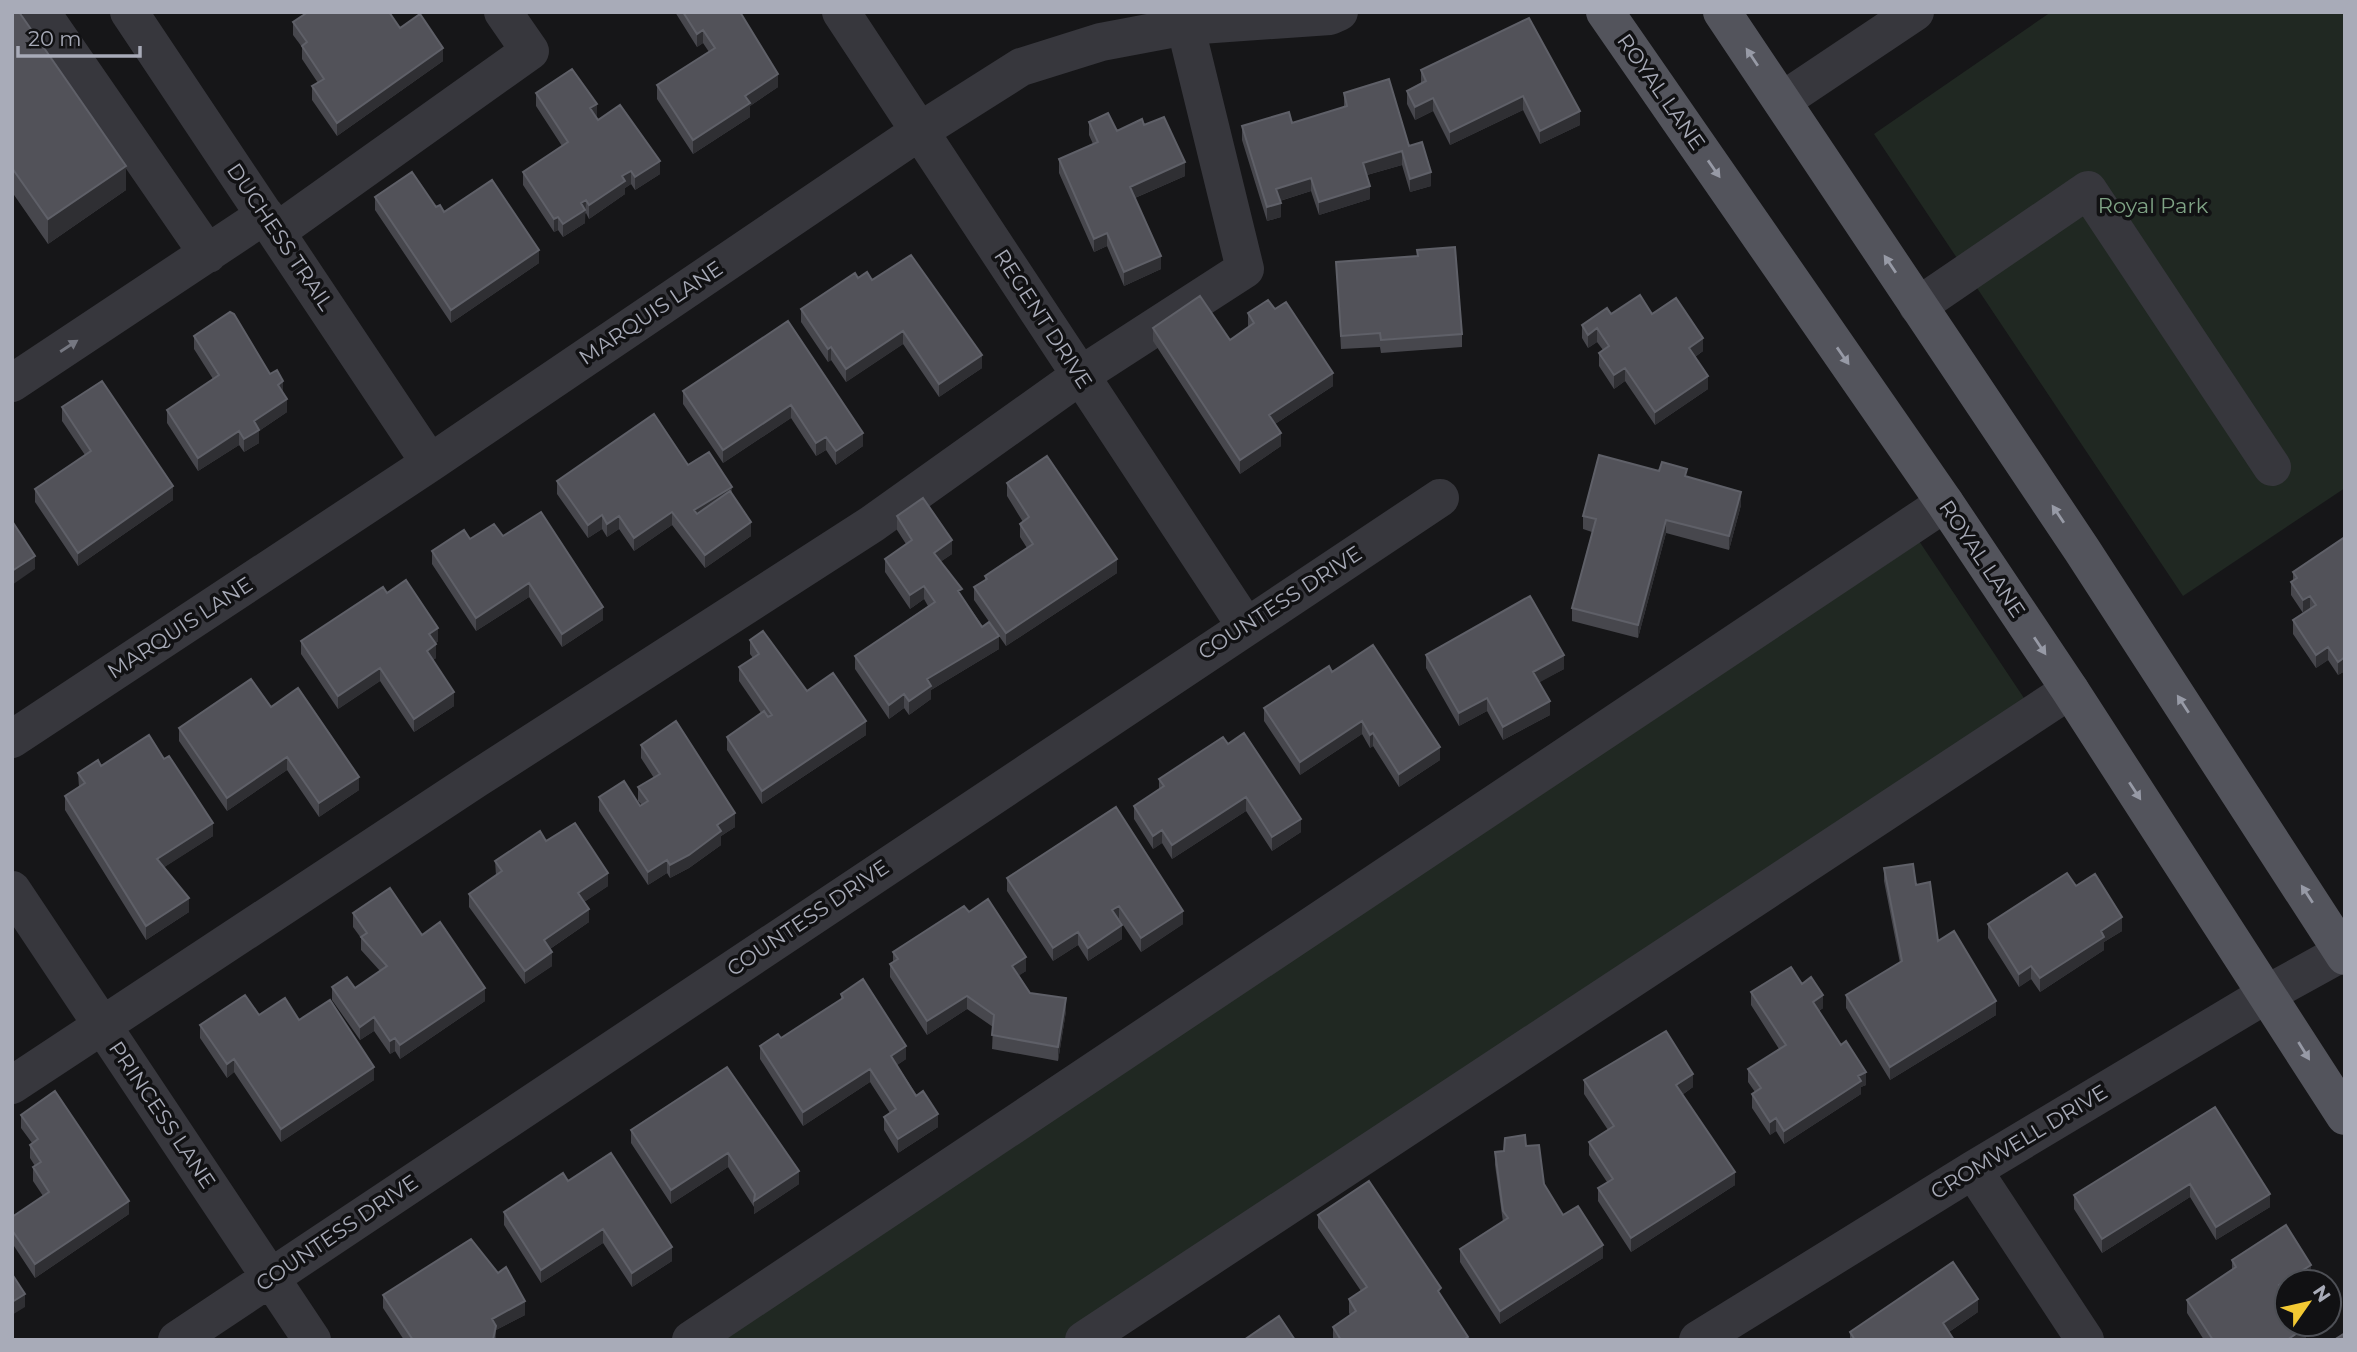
<svg xmlns="http://www.w3.org/2000/svg" width="2357" height="1352" font-family="Montserrat,sans-serif">
<rect width="100%" height="100%" fill="#161618"/>
<path fill="#202822" d="M2051 12H2345V488L2183 596 1874 134Z
M1913 532 2040 722 1110 1340H698Z"/>
<g fill="none" stroke-linecap="round" stroke-linejoin="round">
<path stroke="#37373d" stroke-width="38" d="M41 12 208 254
M129 12 430 463
M841 12 1245 625
M1782 101 1915 12
M276 232 530 51 503 12
M1918 306 2088 190 2272 467
M12 383 265 215
M12 739 430 463 920 131 1021 67 1101 42 1186 26 1330 16 1339 12
M12 890 312 1340
M12 1085 476 779 872 524 1081 375 1245 269 1182 12
M1973 1170 2085 1340
M177 1340 1440 498
M691 1340 1945 503
M1084 1340 2070 690
M1698 1340 1973 1170 2267 994 2345 951"/>
<path stroke="#53545c" stroke-width="38" d="M1605 12 1945 503 2070 690 2345 1116
M1722 12 2082 550 2345 956"/>
</g>
<path fill="#47474d" d="M12 12 126 190 48 244 12 192Z
M302 12H389L400 28 443 61 337 136 312 100V86L318 83 302 59V47L293 35V22L304 15Z
M675 12H740L778 87 750 106V117L693 154 657 99V85L709 52 703 43 697 47Z
M1529 18 1580 125 1540 144 1523 110 1450 145 1433 111 1415 120 1407 104V91L1421 84V70Z
M536 93 596 118 660 174 635 190 631 184 625 188V194L589 219 586 213 585 214V223L563 237 558 230 554 232 523 185V172L562 146 536 106Z
M1344 93 1409 146 1431 186 1410 192 1402 165 1367 175 1370 199 1319 215 1311 191 1280 201 1281 217 1267 221 1242 140V126L1292 123 1344 107Z
M1089 122 1117 131 1144 125 1185 176 1135 198 1161 269 1124 286 1107 246 1094 252 1059 173V159L1093 144 1089 135Z
M375 197 436 207 539 263 451 323 375 210Z
M1336 262 1462 334V347L1381 353 1380 347 1341 349Z
M858 278 872 280 982 368 939 397 903 344 846 382 831 360 828 362 801 322V309Z
M1275 309 1333 386 1275 424 1281 446 1240 474 1153 341V328L1230 340 1248 327V313Z
M1611 314H1652L1703 351 1695 357 1708 389 1655 425 1625 381 1614 389 1599 366V353L1603 350 1597 342 1588 348 1582 338V325Z
M788 321 863 446 836 465 826 450 816 456 791 418 723 463 683 404V391Z
M194 336 270 374 283 393 287 412 259 431V443L244 452 239 445 198 471 167 423V410L213 379 194 349Z
M62 407 173 500 78 566 35 502V489L85 455 62 421Z
M688 465 732 495 751 536 705 568 672 525 634 551 619 529 607 537 602 529 588 538 557 494V481Z
M1659 471 1687 477 1741 505 1729 550 1666 533 1638 638 1572 621V608L1592 532 1583 529V516Z
M1007 483 1117 573 1006 646 974 600V587L985 580V576L1027 548 1020 537V524L1023 522 1007 496Z
M897 516 952 554 940 562 962 597 999 649 931 690V699L909 715 904 708 889 719 855 669V656L928 606 924 599 910 609 885 572V559L906 544 897 530Z
M503 536 603 620 562 647 529 597 476 631 432 564V551L470 539Z
M2345 537V671L2338 675 2328 660 2316 668 2293 634V620L2303 613 2291 595V582L2293 581V572Z
M387 593 438 641 436 643V658L433 660 454 706 414 732 380 681 338 709 301 654V641Z
M750 640 807 691 866 735 762 804 727 750V737L761 713 739 681V667L753 658 750 654Z
M1426 655 1564 669 1539 682 1550 715 1503 740 1487 711 1459 726 1426 668Z
M1332 672 1440 760 1399 787 1373 746 1370 748 1362 734 1300 775 1264 721V708Z
M271 707 359 790 319 817 287 770 227 811 179 741V728Z
M1228 744 1301 832 1272 851 1246 811 1172 859 1162 843 1153 849 1134 819V806L1159 789V779Z
M641 745 735 827 721 836V845L689 868 670 878 667 873 648 885 599 811V797L640 806 642 805 638 801V787L654 778 641 758Z
M101 766 213 836 164 867 189 912 146 940 65 810V796L79 787 78 773Z
M1116 807 1183 924 1141 952 1119 919 1122 939 1088 961 1078 945 1053 961 1007 891V878Z
M546 841 608 886 584 902 589 922 550 949 552 966 525 984 469 907V894L496 875 495 861Z
M1884 868 1916 885 1938 941 1996 1015 1890 1080 1846 1008V995L1900 963 1884 881Z
M2076 886 2122 931 2104 942V950L2040 992 2031 979 2019 987 1988 938V924Z
M969 912 1026 971 1019 975 1030 993 1066 1011 1058 1061 992 1049 993 1027 967 1009 927 1035 890 977V964L893 962V952Z
M353 913 422 935 485 1001 400 1059 395 1051 390 1054 374 1031 360 1040 332 1000V987L355 988 380 971 361 950V938L353 927Z
M1802 984 1823 1008 1819 1011 1866 1085 1861 1087V1094L1784 1144 1776 1131 1770 1135 1752 1108V1094L1755 1092 1748 1082V1069L1779 1049 1751 1005V992Z
M841 994 906 1059 897 1065 938 1127 898 1153 884 1130V1117L890 1113 870 1082 803 1126 760 1059V1046L781 1038 841 999Z
M259 1015 299 1020 374 1080 281 1142 234 1072 227 1078 200 1038V1025Z
M727 1067 799 1184 754 1214V1207L728 1167 671 1204 631 1143V1130Z
M1584 1080 1693 1087 1682 1095 1735 1185 1631 1252 1598 1201V1188L1607 1182 1589 1155V1142L1608 1130 1584 1094Z
M2215 1107 2270 1207 2216 1240 2190 1197 2102 1253 2074 1209V1195Z
M21 1115 129 1214 35 1278 12 1243V1217L43 1196 33 1181V1167L35 1166 30 1158V1145L32 1143 21 1128Z
M1526 1146 1544 1184 1563 1215 1603 1258 1500 1324 1460 1262V1249L1503 1222 1495 1165V1152L1504 1151Z
M568 1181 672 1261 632 1287 603 1243 541 1283 504 1225V1212Z
M1318 1215 1441 1296 1468 1340H1333V1327L1350 1315 1349 1313V1299L1361 1291 1318 1228Z
M2232 1260 2311 1278 2305 1282H2287V1293L2285 1295 2306 1340H2204L2187 1313V1300L2232 1270Z
M383 1295 525 1315 496 1330V1339L404 1340 383 1308Z
M1978 1312 1949 1332 1954 1340H1850V1332Z"/>
<path fill="#2f2f33" d="M703 30V43L697 47V34Z
M443 48V61L337 136V123Z
M778 74V87L750 106V117L693 154V140L745 96Z
M1523 96V110L1450 145V132Z
M1433 98V111L1415 120V107Z
M597 104V118L590 108Z
M1580 111V125L1540 144V131Z
M1402 151V165L1363 176V163Z
M660 161V174L635 190V177Z
M1185 162V176L1130 200V187Z
M126 166V190L48 244V219Z
M631 171V184L625 188V194L589 219V205L622 176Z
M1431 172V186L1410 192V179Z
M1311 178V191L1276 202V189Z
M1370 186V199L1319 215V202Z
M586 200 585 223 563 237V224L581 203Z
M1281 203V217L1267 221V207Z
M558 217V230L554 232V219Z
M1107 233V246L1094 252V239Z
M539 250V263L451 323V310Z
M1161 256V269L1124 286V272Z
M1597 328V342L1588 348V335Z
M903 331V344L846 382V369Z
M1703 338V351L1689 361V348Z
M831 347V360L828 362V349Z
M982 355V368L939 397V384Z
M1625 368V381L1614 389V375Z
M1333 373V386L1269 428V415Z
M1708 376V389L1655 425V412Z
M283 381V394L278 385Z
M287 399V412L259 431V443L244 452V439L254 421Z
M791 405V418L723 463V450Z
M239 431V445L198 471V458Z
M863 433V446L836 465V451Z
M1281 433V446L1240 474V460Z
M826 437V450L816 456V443Z
M173 486V500L78 566V553Z
M732 487V500L694 524V510Z
M1741 492V505L1729 550V536Z
M672 512V525L634 551V538Z
M602 515V529L588 538V525Z
M619 516V529L607 537V524Z
M1666 520V533L1638 638V625Z
M751 522V536L705 568V555Z
M952 540V554L934 566V553Z
M35 556V569L12 585V571Z
M1117 559V573L1006 646V633Z
M529 583V597L476 631V618Z
M924 586V599L910 609V595Z
M2310 596V609L2303 613V600Z
M603 607V620L562 647V634Z
M438 628V641L429 647V634Z
M999 636V649L931 690V699L909 715V701L927 679Z
M436 644V658L427 664V651Z
M2328 647V660L2316 668V655Z
M1564 655V669L1533 686V672Z
M2345 657V671L2338 675V662Z
M380 668V681L338 709V696Z
M454 692V706L414 732V719Z
M904 694V708L889 719V705Z
M1487 698V711L1459 726V713Z
M1550 701V715L1503 740V727Z
M866 721V735L762 804V791Z
M1362 721V734L1300 775V762Z
M1373 733V746L1370 748V735Z
M1440 747V760L1399 787V774Z
M287 757V770L227 811V798Z
M359 777V790L319 817V803Z
M1246 797V811L1172 859V845Z
M735 813V827L721 836V845L689 868 670 878V865L717 825Z
M1301 819V832L1272 851V837Z
M213 823V836L157 872V859Z
M1162 830V843L1153 849V836Z
M667 860V873L648 885V872Z
M608 873V886L578 906V893Z
M189 898V912L146 940V926Z
M1119 906V919L1112 923V910Z
M589 909V922L544 953V940Z
M1183 911V924L1141 952V938Z
M2122 917V931L2104 942V950L2040 992V978L2101 931Z
M1122 925V939L1088 961V948Z
M1078 932V945L1053 961V948Z
M552 952V966L525 984V971Z
M1026 957V971L1012 980V966Z
M2031 966V979L2019 987V974Z
M485 988V1001L400 1059V1045Z
M1823 995V1008L1813 1015V1002Z
M967 996V1009L927 1035V1021Z
M1066 998V1011L1058 1061V1047Z
M1996 1001V1015L1890 1080V1067Z
M374 1017V1031L360 1040V1027Z
M395 1038V1051L390 1054V1041Z
M906 1046V1059L891 1069V1056Z
M234 1059V1072L227 1078V1064Z
M374 1067V1080L281 1142V1129Z
M870 1069V1082L803 1126V1112Z
M1866 1072V1085L1861 1087V1094L1784 1144V1131L1858 1076Z
M1693 1074V1087L1676 1099V1085Z
M938 1114V1127L898 1153V1139Z
M1776 1118V1131L1770 1135V1122Z
M728 1153V1167L671 1204V1190Z
M799 1171V1184L754 1214V1201Z
M1735 1172V1185L1631 1252V1238Z
M2190 1184V1197L2102 1253V1239Z
M2270 1194V1207L2216 1240V1227Z
M129 1201V1214L35 1278V1264Z
M603 1229V1243L541 1283V1270Z
M1603 1245V1258L1500 1324V1311Z
M672 1247V1261L632 1287V1273Z
M2311 1265V1278L2305 1282H2287V1293L2279 1298V1285Z
M25 1294V1307L12 1315V1302Z
M1978 1299V1312L1943 1336V1323Z
M525 1301V1315L496 1330V1340H493L492 1319Z
M2306 1327V1340H2287Z"/>
<path fill="#525259" stroke="#5f6068" stroke-width="2" d="M12 12H19L126 166 48 219 12 168Z
M308 12H389L400 28 420 14 443 48 337 123 312 86 324 79 302 46 307 42 293 22Z
M683 12H740L778 74 745 96 750 103 693 140 657 85 715 48 703 30 697 34Z
M1529 18 1580 111 1540 131 1523 96 1450 132 1433 98 1415 107 1407 91 1426 81 1421 70Z
M572 69 597 104 590 108 598 120 620 105 660 161 635 177 631 171 622 176 625 181 589 205 586 200 581 203 585 210 563 224 558 217 554 219 523 172 568 142 536 93Z
M1389 79 1409 146 1422 142 1431 172 1410 179 1402 151 1363 163 1370 186 1319 202 1311 178 1276 189 1281 203 1267 207 1242 126 1289 112 1292 123 1347 106 1344 93Z
M1108 113 1117 131 1142 119 1144 125 1164 117 1185 162 1130 187 1161 256 1124 272 1107 233 1094 239 1059 159 1098 142 1089 122Z
M412 172 436 207 440 205 444 212 492 180 539 250 451 310 375 197Z
M1455 247 1462 334 1381 340 1380 333 1341 336 1336 262 1418 256 1417 250Z
M911 255 982 355 939 384 903 331 846 369 831 347 828 349 801 309 855 273 858 278 867 272 872 280Z
M1640 295 1652 314 1676 298 1703 338 1689 348 1708 376 1655 412 1625 368 1614 375 1599 353 1609 346 1597 328 1588 335 1582 325 1607 308 1611 314Z
M1200 296 1230 340 1254 323 1248 313 1268 300 1275 309 1286 302 1333 373 1269 415 1281 433 1240 460 1153 328Z
M230 312 234 314 270 374 277 370 283 381 278 385 287 399 254 421 259 430 244 439 239 431 198 458 167 410 219 375 194 336Z
M788 321 863 433 836 451 826 437 816 443 791 405 723 450 683 391Z
M102 381 173 486 78 553 35 489 91 451 62 407Z
M654 414 688 465 709 452 732 487 694 510 697 514 730 491 751 522 705 555 672 512 634 538 619 516 607 524 602 515 588 525 557 481Z
M1599 455 1659 471 1662 462 1687 469 1685 476 1741 492 1729 536 1666 520 1638 625 1572 608 1596 519 1583 516Z
M1047 456 1117 559 1006 633 974 587 987 579 985 576 1033 544 1020 524 1029 517 1007 483Z
M923 498 952 540 934 553 962 589 958 591 982 627 989 622 999 636 927 679 931 686 909 701 904 694 889 705 855 656 935 602 924 586 910 595 885 559 912 540 897 516Z
M541 512 603 607 562 634 529 583 476 618 432 551 464 530 470 539 494 524 503 536Z
M12 521 35 556 12 571Z
M2345 537V657L2338 662 2328 647 2316 655 2293 620 2316 605 2310 596 2303 600 2291 582 2297 578 2293 572Z
M406 580 438 628 429 634 436 644 427 651 454 692 414 719 380 668 338 696 301 641 383 587 387 593Z
M1530 596 1564 655 1533 672 1550 701 1503 727 1487 698 1459 713 1426 655Z
M763 631 807 691 833 673 866 721 762 791 727 737 764 711 768 717 772 715 739 667 759 654 750 640Z
M1373 645 1440 747 1399 774 1373 733 1370 735 1362 721 1300 762 1264 708 1329 666 1332 672Z
M251 679 271 707 298 688 359 777 319 803 287 757 227 798 179 728Z
M676 721 735 813 717 825 721 831 689 855 670 865 667 860 648 872 599 797 624 781 640 806 648 801 638 787 660 774 641 745Z
M1244 733 1301 819 1272 837 1246 797 1172 845 1162 830 1153 836 1134 806 1164 786 1159 779 1223 737 1228 744Z
M149 735 164 759 169 756 213 823 157 859 189 898 146 926 65 796 85 783 78 773 98 760 101 766Z
M1116 807 1183 911 1141 938 1119 906 1112 910 1122 925 1088 948 1078 932 1053 948 1007 878Z
M575 823 608 873 578 893 589 909 544 940 552 952 525 971 469 894 502 871 495 861 540 831 546 841Z
M1913 864 1916 885 1930 882 1938 941 1954 931 1996 1001 1890 1067 1846 995 1902 961 1884 868Z
M2067 873 2076 886 2095 874 2122 917 2101 931 2104 937 2040 978 2031 966 2019 974 1988 924Z
M390 888 422 935 440 922 485 988 400 1045 395 1038 390 1041 374 1017 360 1027 332 987 347 977 355 988 387 966 361 937 367 933 353 913Z
M988 899 1026 957 1012 966 1030 993 1066 998 1058 1047 992 1035 994 1015 967 996 927 1021 890 964 898 959 893 952 964 906 969 912Z
M1791 967 1802 984 1811 977 1823 995 1813 1002 1841 1045 1846 1041 1866 1072 1858 1076 1861 1081 1784 1131 1776 1118 1770 1122 1752 1094 1761 1088 1748 1069 1786 1045 1751 992Z
M863 979 906 1046 891 1056 916 1096 923 1091 938 1114 898 1139 884 1117 896 1109 870 1069 803 1112 760 1046 778 1034 781 1038 843 998 841 994Z
M245 995 259 1015 285 998 299 1020 330 1000 374 1067 281 1129 234 1059 227 1064 200 1025Z
M1666 1031 1693 1074 1676 1085 1735 1172 1631 1238 1598 1188 1613 1179 1589 1142 1614 1126 1584 1080Z
M727 1067 799 1171 754 1201 755 1194 728 1153 671 1190 631 1130Z
M55 1091 129 1201 35 1264 12 1230V1217L49 1192 33 1167 41 1162 30 1145 38 1139 21 1115Z
M2215 1107 2270 1194 2216 1227 2190 1184 2102 1239 2074 1195Z
M1525 1135 1526 1146 1539 1145 1544 1184 1563 1215 1578 1206 1603 1245 1500 1311 1460 1249 1508 1218 1503 1211 1495 1152 1504 1151 1505 1138Z
M611 1153 672 1247 632 1273 603 1229 541 1270 504 1212 563 1173 568 1181Z
M1369 1181 1441 1288 1438 1291 1468 1337 1463 1340H1341L1333 1327 1356 1311 1349 1299 1367 1287 1318 1215Z
M2286 1225 2311 1265 2279 1285 2287 1298V1324H2304L2306 1327 2287 1340H2213L2187 1300 2236 1267 2232 1260Z
M471 1239 498 1273 506 1267 525 1301 492 1319 496 1326 493 1340H413L383 1295Z
M1953 1262 1978 1299 1943 1323 1954 1340H1855L1850 1332Z
M12 1274 25 1294 12 1302Z
M1279 1316 1295 1340H1244Z
M2345 1333V1340H2334Z"/>
<defs><path id="oneway-solid" d="M-6-.8H1V-3.2L6.5 0L1 3.2V.8H-6Z" transform="scale(1.75)"/></defs>
<g fill="#979aa6">
<use href="#oneway-solid" transform="translate(1752 57) rotate(-124)"/>
<use href="#oneway-solid" transform="translate(1714 169) rotate(55)"/>
<use href="#oneway-solid" transform="translate(1890 264) rotate(-124)"/>
<use href="#oneway-solid" transform="translate(1843 356) rotate(55)"/>
<use href="#oneway-solid" transform="translate(2058 514) rotate(-124)"/>
<use href="#oneway-solid" transform="translate(2040 646) rotate(56)"/>
<use href="#oneway-solid" transform="translate(2183 704) rotate(-123)"/>
<use href="#oneway-solid" transform="translate(2135 791) rotate(57)"/>
<use href="#oneway-solid" transform="translate(2307 894) rotate(-123)"/>
<use href="#oneway-solid" transform="translate(2304 1051) rotate(58)"/>
</g>
<use fill="#757781" href="#oneway-solid" transform="translate(69 346) rotate(-33)"/>
<g text-anchor="middle" stroke-width="7" stroke-linejoin="round" paint-order="stroke">
<g font-size="21" fill="#a8abb8" stroke="#111113">
<text transform="translate(1661 92) rotate(55)" y="7">ROYAL LANE</text>
<text transform="translate(280 237) rotate(56)" y="7">DUCHESS TRAIL</text>
<text transform="translate(651 313) rotate(-34)" y="7">MARQUIS LANE</text>
<text transform="translate(1043 319) rotate(57)" y="7">REGENT DRIVE</text>
<text transform="translate(1982 559) rotate(56)" y="7">ROYAL LANE</text>
<text transform="translate(1280 603) rotate(-33)" y="7">COUNTESS DRIVE</text>
<text transform="translate(180 628) rotate(-33)" y="7">MARQUIS LANE</text>
<text transform="translate(808 918) rotate(-34)" y="7">COUNTESS DRIVE</text>
<text transform="translate(162 1115) rotate(56)" y="7">PRINCESS LANE</text>
<text transform="translate(2019 1142) rotate(-31)" y="7">CROMWELL DRIVE</text>
<text transform="translate(337 1233) rotate(-34)" y="7">COUNTESS DRIVE</text>
</g>
<g font-size="21" fill="#7fa385" stroke="#111113">
<text x="2153" y="213">Royal Park</text>
</g>
</g>
<rect width="2357" height="1352" fill="none" stroke="#a8abb8" stroke-width="28"/>
<g transform="translate(2308 1303) rotate(56)"><circle r="33" fill="#111113" stroke="#4d4f55" stroke-width="2"/>
<path d="M0-5L12 26L0 18L-12 26Z" fill="#f3c933"/>
<text y="-10" font-size="19" font-weight="bold" text-anchor="middle" fill="#a8abb8">N</text>
</g>
<path d="M18 46v10h122v-10" fill="none" stroke="#a8abb8" stroke-width="3.5"/>
<text x="28" y="46" font-size="21" fill="#a8abb8" stroke="#111113" stroke-width="5" paint-order="stroke">20 m</text>
</svg>
